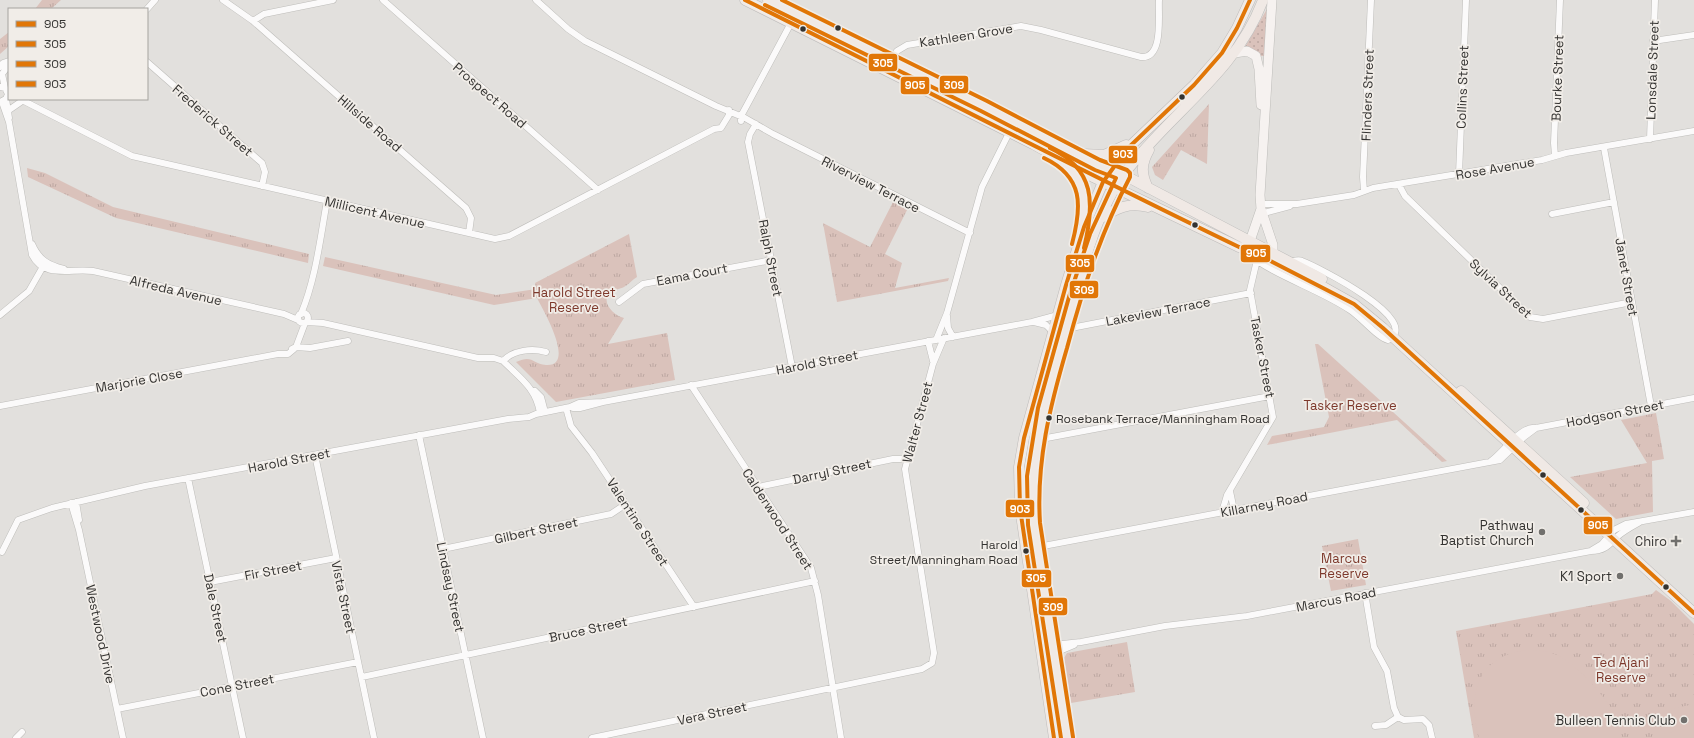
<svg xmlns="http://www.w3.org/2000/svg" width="1694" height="738" viewBox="0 0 1694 738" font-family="'Space Grotesk',sans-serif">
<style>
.grass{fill:url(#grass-dots)}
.park{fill:url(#park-tufts)}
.pitch{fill:#dac2bb}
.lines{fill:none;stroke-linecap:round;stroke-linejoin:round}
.street-casing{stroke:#bebdba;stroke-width:7}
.secondary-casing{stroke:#bebdba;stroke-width:10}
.primary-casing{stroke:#bdbcbb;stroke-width:11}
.street{stroke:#fbfafa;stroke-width:6}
.secondary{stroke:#f6f2f0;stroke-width:9}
.primary{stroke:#f0e9e5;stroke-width:10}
.bus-1-casing{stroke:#f1ede8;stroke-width:7}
.bus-2-casing{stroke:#f1ede8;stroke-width:7}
.bus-3-casing{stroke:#f1ede8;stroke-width:7}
.bus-4-casing{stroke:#f1ede8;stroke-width:7}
.bus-1{stroke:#e17607;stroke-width:4}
.bus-2{stroke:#e17607;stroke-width:4}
.bus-3{stroke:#e17607;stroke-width:4}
.bus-4{stroke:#e17607;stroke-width:4}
.bus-dot{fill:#343331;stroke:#f1ede8;stroke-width:1.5}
.poi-dot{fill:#71706d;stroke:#f1ede8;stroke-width:1.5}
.labels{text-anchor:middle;stroke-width:3.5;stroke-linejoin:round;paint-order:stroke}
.bus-label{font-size:12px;fill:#343331;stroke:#f1ede8;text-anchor:start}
.street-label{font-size:13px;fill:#343331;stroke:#f1ede8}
.park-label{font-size:13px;fill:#7d382b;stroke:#f1ede8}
.poi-label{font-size:13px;fill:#343331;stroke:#f1ede8;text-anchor:end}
.line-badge{stroke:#f1ede8;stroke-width:1.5}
.badge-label{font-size:11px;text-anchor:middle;font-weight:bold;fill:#fff}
</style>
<defs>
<pattern id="grass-dots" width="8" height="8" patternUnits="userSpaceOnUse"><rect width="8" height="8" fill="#dac2bb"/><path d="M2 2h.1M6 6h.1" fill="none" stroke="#bca7a1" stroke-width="1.8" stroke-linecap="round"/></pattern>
<pattern id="park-tufts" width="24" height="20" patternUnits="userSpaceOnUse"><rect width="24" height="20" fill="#dac2bb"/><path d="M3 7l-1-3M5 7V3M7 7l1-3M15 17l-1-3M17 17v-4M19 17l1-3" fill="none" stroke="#bca7a1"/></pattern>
</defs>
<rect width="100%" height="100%" fill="#e2e0dd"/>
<path class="grass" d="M 1267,9 L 1266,56 L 1260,56 L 1245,47 Z"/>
<path class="park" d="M 42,0 L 61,0 L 51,9 L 35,9 Z
M 9,32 L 9,46 L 0,54 L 0,39 Z
M 1209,104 L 1207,164 L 1181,150 L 1163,180 L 1155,175 L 1152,167 Z
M 27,168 L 45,173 L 113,207 L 309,254 L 308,263 L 116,218 L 28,177 Z
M 893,202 L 907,210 L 885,254 L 902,263 L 895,288 L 949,278 L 948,281 L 837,302 L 823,223 L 870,247 Z
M 629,234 L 637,277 C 632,280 628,285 624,287 C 620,289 615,289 611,292 C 599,301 614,316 624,318 L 608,344 L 667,333 L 675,380 L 556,402 L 516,362 C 533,354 532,364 546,365 C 577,367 542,308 537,298 L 494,305 L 323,266 L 325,257 L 496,295 L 536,289 L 535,283 Z
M 1315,344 L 1318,344 L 1447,461 L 1442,462 L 1397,420 L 1267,445 L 1272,436 L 1324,427 L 1329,417 Z
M 1656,413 L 1664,459 L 1652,461 L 1653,512 L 1616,519 L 1570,477 L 1647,463 L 1621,420 Z
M 1358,539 L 1366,585 L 1331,591 L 1322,546 Z
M 1656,590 L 1671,601 L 1694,624 L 1694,738 L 1474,738 L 1456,631 L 1652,594 Z
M 1127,642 L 1135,692 L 1071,703 L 1064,658 L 1067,653 Z"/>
<path class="pitch" d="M 1529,650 C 1539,650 1548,651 1557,655 C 1579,665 1624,713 1620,738 L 1479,738 C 1467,694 1478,654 1529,650 Z
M 1694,704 L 1694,738 L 1665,738 L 1664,734 L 1676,731 L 1671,709 Z"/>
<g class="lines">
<g class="street-casing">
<path id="street" d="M 223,0 L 253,21 L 264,14 L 333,0
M 383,0 L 598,190
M 536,0 L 568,29 L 585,41 L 716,106 L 745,118 L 773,134 L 970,233
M 147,9 L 155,0
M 253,21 L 466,208 L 471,218 L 469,233
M 1653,41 L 1694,35
M 890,61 L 897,51 L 907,45 L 1021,26 L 1041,30 L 1141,57 C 1164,59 1158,15 1159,0
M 147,62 L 262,163 L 265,172 L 262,186
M 0,67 L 3,63 L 9,61
M 0,87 L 5,88 L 8,94 L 6,99 L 0,102
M 5,88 L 2,74 L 9,65
M 6,99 L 9,118
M 20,99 L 132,156 L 495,239 L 509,236 L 714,129 L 721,128 L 729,115 L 729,110
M 2,102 L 9,122 L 32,255 C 44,279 71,268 93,271 L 284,314 L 298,320
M 9,110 L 22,101
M 741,121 L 741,116 L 747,105 L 791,23
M 756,124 L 750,134 L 748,142 L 792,367
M 1650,139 L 1655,0
M 1604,148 L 1651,406
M 1555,156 L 1554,143 L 1560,0
M 1459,174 L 1466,0
M 1399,185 L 1405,196 L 1530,317 L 1543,319 L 1632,302
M 1364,191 L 1363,177 L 1371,0
M 1260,204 L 1297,204 L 1354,195 L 1373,188 L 1542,160 L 1566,153 L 1694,131
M 1260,214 L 1290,206
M 1552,214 L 1614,202
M 32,244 C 39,260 48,265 64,269
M 1245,252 C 1276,277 1317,288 1350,310 C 1361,317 1378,338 1388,340 C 1425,321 1316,266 1302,261 C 1298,259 1294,261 1290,262
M 619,302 L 643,284 L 772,260
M298 318a5 5 0 1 1 10 0a5 5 0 1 1-10 0Z
M 301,314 C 316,278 320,239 327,201
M 0,315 L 29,291 L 45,263
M 947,316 L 948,328 L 953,337
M 306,322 L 323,323 L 478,358 L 494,358 L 503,361 C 520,378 536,388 540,413
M 1034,322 L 1046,325 L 1053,332
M 1066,329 L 1251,293
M 936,340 L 947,313 L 982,187 L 1009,133
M 928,341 L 933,361
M 296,347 L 305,323
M 292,349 L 296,347 L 310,348 L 348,341
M 503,361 C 513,350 532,348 546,352
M 691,385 L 811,568 L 818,595 L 841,738
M 535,391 L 541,397 L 545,412
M 0,406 L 278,354 L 288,354 L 294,349
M 566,408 L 571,426 L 592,453 L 694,607
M 573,408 L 580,408 L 603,402 L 1032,322 L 1058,315
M 419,435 L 483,738
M 1036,440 L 1270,396
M 315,455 L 374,738
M 1491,461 C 1504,452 1521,425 1536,428 L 1694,398
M 188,478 L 243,738
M 758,487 L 893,459 L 907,459
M 1230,491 L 1234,510
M 76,502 L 79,520
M 71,503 L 79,530 L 123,738
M 1222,512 L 1227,495 L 1273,417 L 1250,290 L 1257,260
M 1038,547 L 1500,460 L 1524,437 L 1536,428
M 443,549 L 611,514 L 626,504
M 1592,550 L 1602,544 L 1614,530 L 1626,524 L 1694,512
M 2,552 L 18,520 L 52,508 L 145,486 L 508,419 L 529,417 L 536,414 L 570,407 L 579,403 L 603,402
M 210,582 L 336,558
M 1365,593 L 1374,647 L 1387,671 L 1394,708 L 1398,717 L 1386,725 L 1375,726
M 1042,650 L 1053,645 L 1081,642 L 1165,626 L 1247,616 L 1591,551 C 1605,551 1609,545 1618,536 C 1625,530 1633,526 1640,522
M 1055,656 L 1062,650 L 1074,645
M 362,677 L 815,581
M 117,709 L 358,662
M 1398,717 L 1404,720 L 1423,719 L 1429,725 L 1432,738
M 16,738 L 22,732
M 592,738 L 922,669 L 932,663 L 934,653 L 905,469 L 933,364 L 944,338"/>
</g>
<g class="secondary-casing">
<path id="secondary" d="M 1235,53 L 1247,51 L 1256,56 L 1259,69 L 1261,105
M 1250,248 L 1250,241 L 1261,209
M 1270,259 L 1273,253 L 1273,245 L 1261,209 L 1260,195 L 1272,0"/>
</g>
<g class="primary-casing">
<path id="primary" d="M 745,0 L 1033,144 L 1091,176 L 1239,247 L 1251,251 L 1320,285 L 1354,304 L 1383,328 L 1694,613
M 768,0 L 984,106 L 1098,165 L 1124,175 L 1322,279
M 1083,154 L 1104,155 L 1126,145
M 1068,165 L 1082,187 L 1084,221
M 1148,188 C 1141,174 1141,164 1149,150
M 1101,218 C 1117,208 1129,202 1148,207
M 1461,391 L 1584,503
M 1054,738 L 1020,508 L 1019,467 L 1024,438 L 1066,285 L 1084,227 L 1103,182 L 1127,149 L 1194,85 L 1222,53 L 1237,28 L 1250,0
M 1067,738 L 1033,508 C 1029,444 1050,383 1068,322 C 1081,274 1094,214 1125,173 C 1170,113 1236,73 1263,0"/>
</g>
<use href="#street" class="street"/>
<use href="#secondary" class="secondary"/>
<use href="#primary" class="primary"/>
<g class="bus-1-casing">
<path id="bus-1" d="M 745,0 C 910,82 1073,167 1239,247 L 1251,251 L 1354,304 L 1383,328 L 1694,613"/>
</g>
<g class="bus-2-casing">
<path id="bus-2" d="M 765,5 L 981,111 L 1095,170 L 1116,178 L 1090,234 L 1069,297 L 1038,408 L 1027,476 L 1028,525 L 1061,738
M 1044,158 C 1084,177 1082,206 1072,244"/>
</g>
<g class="bus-3-casing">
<path id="bus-3" d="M 782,0 L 987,101 L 1100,160 L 1127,170 L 1130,173 L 1130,177 C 1101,232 1083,288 1067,348 C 1050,406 1036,462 1040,523 L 1073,737
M 1050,148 C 1095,169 1095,203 1084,248"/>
</g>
<g class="bus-4-casing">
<path id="bus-4" d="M 1054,738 L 1020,508 L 1019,467 L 1024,438 L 1066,285 L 1084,227 L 1103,182 L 1127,149 L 1194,85 L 1222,53 L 1237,28 L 1250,0"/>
</g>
<use href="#bus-1" class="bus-1"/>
<use href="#bus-2" class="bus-2"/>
<use href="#bus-3" class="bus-3"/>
<use href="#bus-4" class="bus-4"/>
</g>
<g class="bus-dot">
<circle cx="838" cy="28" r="3.5"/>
<circle cx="803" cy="29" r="3.5"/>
<circle cx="1182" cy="97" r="3.5"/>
<circle cx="1195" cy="225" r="3.5"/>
<circle cx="1049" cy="418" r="3.5"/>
<circle cx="1543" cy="475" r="3.5"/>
<circle cx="1581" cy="510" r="3.5"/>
<circle cx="1026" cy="551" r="3.5"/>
<circle cx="1666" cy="587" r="3.5"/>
</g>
<g class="poi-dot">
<circle cx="1542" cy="532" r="4"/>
<path d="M1674 535h4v4h4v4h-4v4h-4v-4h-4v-4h4z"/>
<circle cx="1620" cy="576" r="4"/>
<circle cx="1684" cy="720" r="4"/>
</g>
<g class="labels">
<g class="bus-label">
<text x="1056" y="423">Rosebank Terrace/Manningham Road</text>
<text x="1018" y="549" text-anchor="end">Harold<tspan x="1018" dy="15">Street/Manningham Road</tspan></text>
</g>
<g class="street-label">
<text transform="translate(966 35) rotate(-9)" y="5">Kathleen Grove</text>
<text transform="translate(1652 70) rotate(-88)" y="5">Lonsdale Street</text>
<text transform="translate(1557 78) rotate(-88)" y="5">Bourke Street</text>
<text transform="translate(1462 87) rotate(-88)" y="5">Collins Street</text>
<text transform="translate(490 95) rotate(41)" y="5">Prospect Road</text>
<text transform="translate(1367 95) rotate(-88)" y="5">Flinders Street</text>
<text transform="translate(213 120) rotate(41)" y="5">Frederick Street</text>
<text transform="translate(370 123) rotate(41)" y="5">Hillside Road</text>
<text transform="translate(1495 168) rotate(-10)" y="5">Rose Avenue</text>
<text transform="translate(871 184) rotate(27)" y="5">Riverview Terrace</text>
<text transform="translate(375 212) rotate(13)" y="5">Millicent Avenue</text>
<text transform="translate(771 258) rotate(79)" y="5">Ralph Street</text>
<text transform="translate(692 274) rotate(-11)" y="5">Eama Court</text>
<text transform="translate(1627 277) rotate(80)" y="5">Janet Street</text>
<text transform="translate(1501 288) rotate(43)" y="5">Sylvia Street</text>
<text transform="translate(176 290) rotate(13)" y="5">Alfreda Avenue</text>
<text transform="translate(1158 311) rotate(-11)" y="5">Lakeview Terrace</text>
<text transform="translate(1263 357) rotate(79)" y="5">Tasker Street</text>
<text transform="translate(817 362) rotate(-11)" y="5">Harold Street</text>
<text transform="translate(139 380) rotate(-10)" y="5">Marjorie Close</text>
<text transform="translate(1615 413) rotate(-11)" y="5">Hodgson Street</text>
<text transform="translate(917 422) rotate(-75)" y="5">Walter Street</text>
<text transform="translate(289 460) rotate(-11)" y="5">Harold Street</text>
<text transform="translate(832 471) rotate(-12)" y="5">Darryl Street</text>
<text transform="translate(1264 504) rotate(-11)" y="5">Killarney Road</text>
<text transform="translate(778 519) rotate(57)" y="5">Calderwood Street</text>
<text transform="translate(638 522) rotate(57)" y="5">Valentine Street</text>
<text transform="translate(536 530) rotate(-12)" y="5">Gilbert Street</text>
<text transform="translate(273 570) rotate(-11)" y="5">Fir Street</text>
<text transform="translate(451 587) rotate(78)" y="5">Lindsay Street</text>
<text transform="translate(344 597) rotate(78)" y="5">Vista Street</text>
<text transform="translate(1336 599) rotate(-11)" y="5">Marcus Road</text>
<text transform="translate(216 608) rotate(78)" y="5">Dale Street</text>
<text transform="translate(588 629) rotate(-12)" y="5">Bruce Street</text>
<text transform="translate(101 634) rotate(78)" y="5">Westwood Drive</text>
<text transform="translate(237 685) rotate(-11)" y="5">Cone Street</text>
<text transform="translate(712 713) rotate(-12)" y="5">Vera Street</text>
</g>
<g class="park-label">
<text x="574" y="297">Harold Street<tspan x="574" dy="15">Reserve</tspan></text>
<text x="1350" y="410">Tasker Reserve</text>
<text x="1344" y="563">Marcus<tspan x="1344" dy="15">Reserve</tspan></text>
<text x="1621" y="667">Ted Ajani<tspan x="1621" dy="15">Reserve</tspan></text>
</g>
<g class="poi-label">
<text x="1534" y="530">Pathway<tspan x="1534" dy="15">Baptist Church</tspan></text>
<text x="1667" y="546">Chiro</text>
<text x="1612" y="581">K1 Sport</text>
<text x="1676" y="725">Bulleen Tennis Club</text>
</g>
</g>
<g class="line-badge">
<rect x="868" y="53" width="30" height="19" rx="4" fill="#e17607"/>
<rect x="939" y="75" width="30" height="19" rx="4" fill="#e17607"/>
<rect x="900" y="76" width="30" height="19" rx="4" fill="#e17607"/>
<rect x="1108" y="145" width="30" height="19" rx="4" fill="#e17607"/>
<rect x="1240" y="244" width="31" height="19" rx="4" fill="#e17607"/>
<rect x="1065" y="254" width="30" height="19" rx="4" fill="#e17607"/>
<rect x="1069" y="280" width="30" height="19" rx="4" fill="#e17607"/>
<rect x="1005" y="499" width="30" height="19" rx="4" fill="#e17607"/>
<rect x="1583" y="516" width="30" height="19" rx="4" fill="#e17607"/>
<rect x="1021" y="569" width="31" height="19" rx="4" fill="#e17607"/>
<rect x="1038" y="597" width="30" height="19" rx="4" fill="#e17607"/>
</g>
<g class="badge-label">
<text x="883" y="67">305</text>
<text x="954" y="89">309</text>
<text x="915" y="89">905</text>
<text x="1123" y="158">903</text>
<text x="1256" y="257">905</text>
<text x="1080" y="267">305</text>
<text x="1084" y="294">309</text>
<text x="1020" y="513">903</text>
<text x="1598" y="529">905</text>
<text x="1036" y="582">305</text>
<text x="1053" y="611">309</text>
</g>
<rect x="8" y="8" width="140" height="92" fill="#f1ede8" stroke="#a5a39f"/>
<rect x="16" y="21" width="20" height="6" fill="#e17607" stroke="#a5a39f"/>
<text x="44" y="28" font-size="12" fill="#343331">905</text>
<rect x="16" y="41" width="20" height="6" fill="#e17607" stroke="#a5a39f"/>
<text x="44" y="48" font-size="12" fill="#343331">305</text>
<rect x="16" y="61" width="20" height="6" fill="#e17607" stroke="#a5a39f"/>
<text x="44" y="68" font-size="12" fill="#343331">309</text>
<rect x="16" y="81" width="20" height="6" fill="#e17607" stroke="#a5a39f"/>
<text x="44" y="88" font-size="12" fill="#343331">903</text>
</svg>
